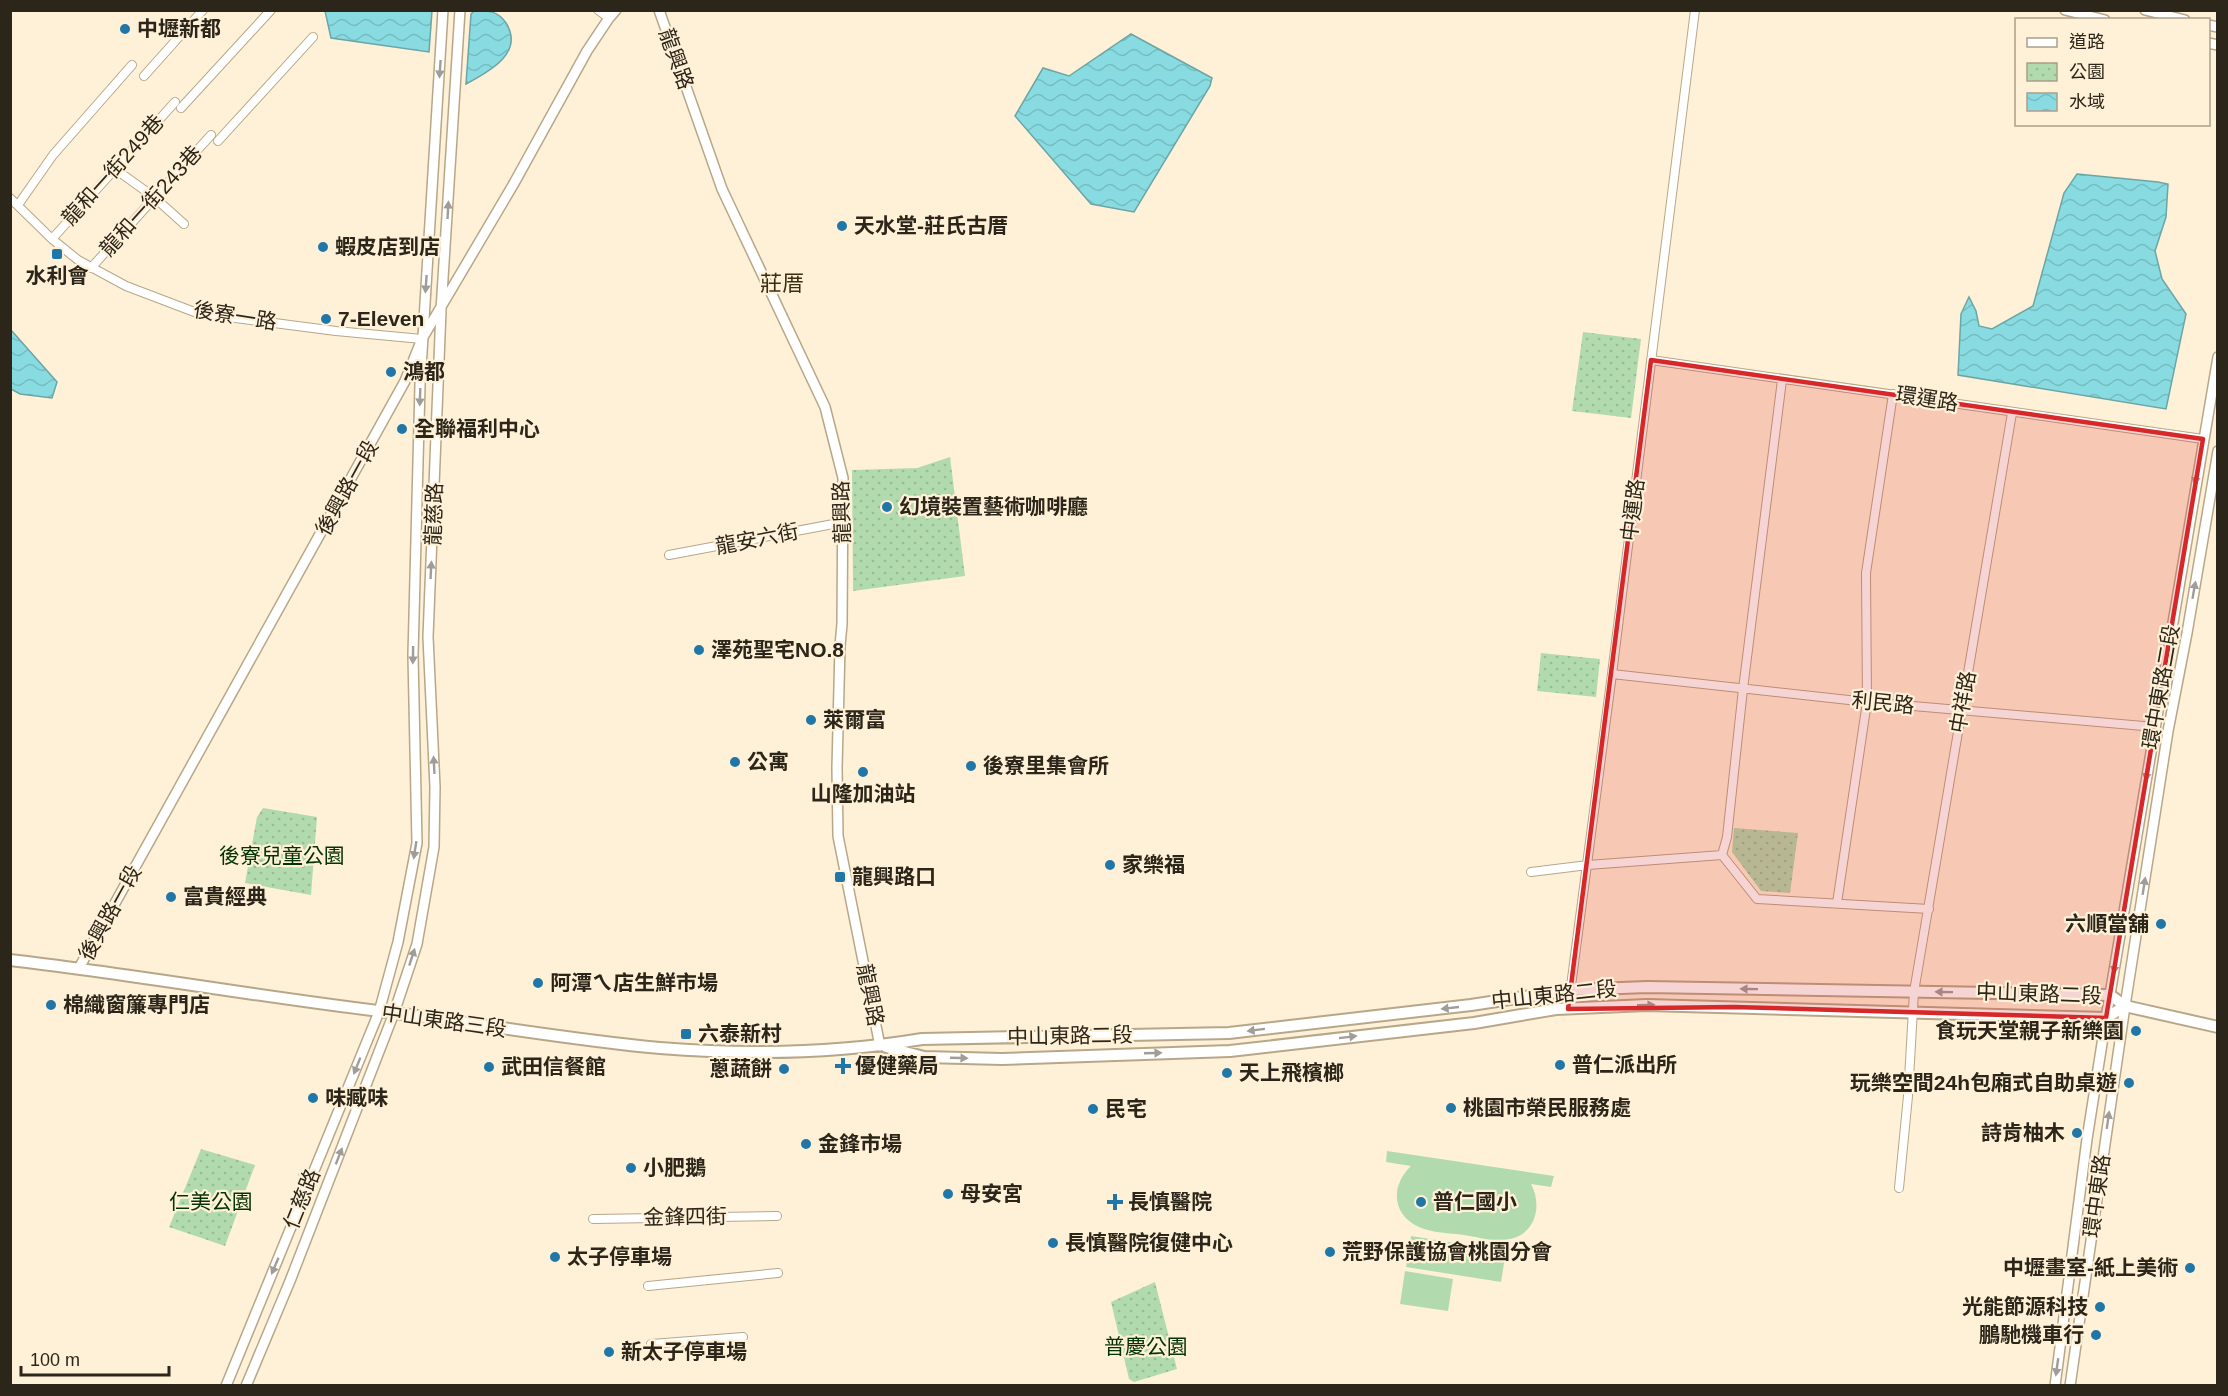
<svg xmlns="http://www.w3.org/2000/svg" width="2228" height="1396" viewBox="0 0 2228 1396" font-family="Helvetica,'Noto Sans TC',sans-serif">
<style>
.park{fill:url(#park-dots)}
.garden{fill:#b1dbae}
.water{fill:url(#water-waves);stroke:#6ca5a5;stroke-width:1.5}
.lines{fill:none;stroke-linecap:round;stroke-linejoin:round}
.stream{stroke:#6ca5a5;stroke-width:3}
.minor-casing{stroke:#b7a788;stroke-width:10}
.tertiary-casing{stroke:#b7a788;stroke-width:12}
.secondary-casing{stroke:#b7a788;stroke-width:14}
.minor{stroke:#fff;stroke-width:8}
.tertiary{stroke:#fff;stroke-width:9}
.secondary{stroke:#fff;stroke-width:10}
.oneway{fill:#a09d98}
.marked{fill:#d62828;fill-opacity:0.2;stroke:#d62828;stroke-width:4.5;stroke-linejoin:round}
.poi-dot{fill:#2077a7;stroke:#fff1d7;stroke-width:2}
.labels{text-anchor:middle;stroke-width:4.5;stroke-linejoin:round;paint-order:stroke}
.poi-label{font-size:21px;font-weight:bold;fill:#2c2519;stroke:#fff1d7;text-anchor:start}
.street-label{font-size:21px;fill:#2c2519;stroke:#fff1d7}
.park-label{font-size:21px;fill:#033304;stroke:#fff1d7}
.neighbourhood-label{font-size:22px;fill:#3b2e12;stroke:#fff1d7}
</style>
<defs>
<pattern id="park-dots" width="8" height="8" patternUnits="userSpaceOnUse" patternTransform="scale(1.5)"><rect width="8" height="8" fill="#b1dbae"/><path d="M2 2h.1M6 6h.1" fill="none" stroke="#98bc95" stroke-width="1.8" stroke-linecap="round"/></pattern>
<pattern id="water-waves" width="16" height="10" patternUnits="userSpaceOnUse" patternTransform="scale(1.5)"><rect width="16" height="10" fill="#88dce1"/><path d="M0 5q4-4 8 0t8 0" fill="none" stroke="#76bdc0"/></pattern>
</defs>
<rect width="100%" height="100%" fill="#fff1d7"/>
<path class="park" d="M 1583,332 L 1641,339 L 1631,418 L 1572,411 Z
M 950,457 L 965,576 L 853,591 L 852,470 L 917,468 Z
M 1541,653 L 1600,659 L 1596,697 L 1537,691 Z
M 263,808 L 317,817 L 311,895 L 245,883 L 257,817 Z
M 1734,828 L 1798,833 L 1790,893 L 1761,891 L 1732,852 Z
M 201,1149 L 255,1165 L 225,1246 L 169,1227 Z
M 1155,1282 L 1177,1369 L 1134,1382 L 1129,1379 L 1111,1302 Z"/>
<path class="garden" d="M 1387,1151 L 1554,1176 L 1551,1187 L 1531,1184 C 1542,1204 1537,1233 1510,1239 C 1496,1243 1478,1237 1464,1235 C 1450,1233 1432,1233 1419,1227 C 1391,1214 1391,1185 1411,1166 L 1386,1162 Z
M 1411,1236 L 1506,1251 L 1501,1282 L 1406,1267 Z
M 1405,1271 L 1453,1279 L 1448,1311 L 1400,1304 Z"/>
<path class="water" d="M 325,11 L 432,11 L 429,52 L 331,38 Z
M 474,11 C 488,10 498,11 506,23 C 525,53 488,72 466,84 L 471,14 Z
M 1131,34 L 1212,78 L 1210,86 L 1134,212 L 1091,204 L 1015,116 L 1043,68 L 1069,76 Z
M 2077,174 L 2158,182 L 2168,184 L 2166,217 L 2155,251 L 2162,279 L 2186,314 L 2166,409 L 1958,375 L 1961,314 L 1969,297 L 1976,311 L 1979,326 L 1992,329 L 2033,306 L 2064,193 Z
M 11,330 L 57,382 L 52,398 L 20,394 L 11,389 Z"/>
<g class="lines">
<path class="stream" d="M 300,1174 L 301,1183"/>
<g class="minor-casing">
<path id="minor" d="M 598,10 L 609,18
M 144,76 L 203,10
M 181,108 L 271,10
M 218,141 L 313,37
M 115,169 L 154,197 L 184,224
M 10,198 L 52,239 L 78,260 L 126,286 L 197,313 L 336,331 L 422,339
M 18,205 L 53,155 L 132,65
M 52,239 L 175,102
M 91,268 L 211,135
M 1651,360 L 2203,439
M 669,555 L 844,522
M 1612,674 L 1867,702 L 2155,727
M 1722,855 L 1727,837 L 1743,689 L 1782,380
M 1531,872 L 1588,865 L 1722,855 L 1757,899 L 1929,909
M 1837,903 L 1867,702 L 1866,573 L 1893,394
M 1568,1009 L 1612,674 L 1695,10
M 1899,1188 L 1908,1096 L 1914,992 L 2012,413
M 593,1219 L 777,1216
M 648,1286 L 778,1273
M 651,1344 L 743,1337"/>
</g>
<g class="tertiary-casing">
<path id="tertiary" d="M 659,10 L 722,189 L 825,407 L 843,478 L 842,624 L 840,646 L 837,768 L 838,836 L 880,1046
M 2065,10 L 2105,20
M 2145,10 L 2185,20
M 2208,25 L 2218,27
M 2208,43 L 2218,45
M 79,968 L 405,381 L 422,339 L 513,185 L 587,51 L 609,18 L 616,10
M 226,1386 L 379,1012 L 398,942 L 417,843 L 413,655 L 420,385 L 443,10
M 246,1386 L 290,1281 L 394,1013 L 417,944 L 434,847 L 435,787 L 428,637 L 441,310 L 460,10
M 2055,1386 L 2087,1139 L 2106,1018 L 2218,357
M 2070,1386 L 2125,1006 L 2168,731 L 2187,633 L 2218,451"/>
</g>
<g class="secondary-casing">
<path id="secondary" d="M 10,960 C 139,975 266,998 395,1013 C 483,1024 571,1040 660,1048 C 746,1055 838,1053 922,1039 L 1229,1033 L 1471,1005 L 1570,990 L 1647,987 L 2110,995 L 2125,1006 L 2218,1027
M 886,1047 L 924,1057 L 1002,1059 L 1230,1051 L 1474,1023 L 1556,1009 L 1647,1005 L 2106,1018 L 2125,1006"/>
</g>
<use href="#minor" class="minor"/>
<use href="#tertiary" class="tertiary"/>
<use href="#secondary" class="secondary"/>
</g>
<defs><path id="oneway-solid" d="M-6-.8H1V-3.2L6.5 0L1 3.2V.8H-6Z" transform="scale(1.5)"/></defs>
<g class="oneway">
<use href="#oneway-solid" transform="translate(440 69) rotate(94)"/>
<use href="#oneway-solid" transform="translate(448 210) rotate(-87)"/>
<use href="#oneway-solid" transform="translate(426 284) rotate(94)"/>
<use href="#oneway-solid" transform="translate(420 397) rotate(92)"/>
<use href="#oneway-solid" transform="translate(2196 476) rotate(99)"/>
<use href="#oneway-solid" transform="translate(431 570) rotate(-87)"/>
<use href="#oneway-solid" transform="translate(2194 590) rotate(-80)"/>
<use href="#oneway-solid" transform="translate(413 655) rotate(91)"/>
<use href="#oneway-solid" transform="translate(434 765) rotate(-93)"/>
<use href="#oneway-solid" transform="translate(2147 772) rotate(99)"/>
<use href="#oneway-solid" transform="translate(415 850) rotate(99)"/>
<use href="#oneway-solid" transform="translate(2144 886) rotate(-81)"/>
<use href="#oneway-solid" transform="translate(412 957) rotate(-72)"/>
<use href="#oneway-solid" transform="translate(2115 965) rotate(99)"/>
<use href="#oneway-solid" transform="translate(1749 989) rotate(-179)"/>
<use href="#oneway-solid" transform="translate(1944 992) rotate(-179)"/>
<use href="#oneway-solid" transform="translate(1646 1005) rotate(-1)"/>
<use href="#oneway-solid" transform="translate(1450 1008) rotate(174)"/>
<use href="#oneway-solid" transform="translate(1256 1030) rotate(173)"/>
<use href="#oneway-solid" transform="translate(1348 1037) rotate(-7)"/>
<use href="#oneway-solid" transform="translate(1153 1053) rotate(-2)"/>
<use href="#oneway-solid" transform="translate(959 1058) rotate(2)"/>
<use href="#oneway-solid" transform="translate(357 1066) rotate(112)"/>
<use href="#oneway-solid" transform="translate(2108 1120) rotate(-82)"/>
<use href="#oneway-solid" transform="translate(339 1156) rotate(-69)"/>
<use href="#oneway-solid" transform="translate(275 1266) rotate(113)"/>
<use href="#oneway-solid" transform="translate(2057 1367) rotate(98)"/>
</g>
<path class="marked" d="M 1651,360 L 2203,439 L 2106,1018 L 1734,1007 L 1568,1009 Z"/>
<g class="poi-dot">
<circle cx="125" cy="29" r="6"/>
<circle cx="842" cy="226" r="6"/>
<circle cx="323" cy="247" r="6"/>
<rect x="51" y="248" width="12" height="12" rx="3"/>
<circle cx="326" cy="319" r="6"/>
<circle cx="391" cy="372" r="6"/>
<circle cx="402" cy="429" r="6"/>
<circle cx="887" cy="507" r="6"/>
<circle cx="699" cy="650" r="6"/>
<circle cx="811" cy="720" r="6"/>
<circle cx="735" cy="762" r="6"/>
<circle cx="971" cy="766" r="6"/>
<circle cx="863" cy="772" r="6"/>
<circle cx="1110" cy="865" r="6"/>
<rect x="834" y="871" width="12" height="12" rx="3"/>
<circle cx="171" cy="897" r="6"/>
<circle cx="2161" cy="924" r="6"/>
<circle cx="538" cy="983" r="6"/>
<circle cx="51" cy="1005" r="6"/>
<circle cx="2136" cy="1031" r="6"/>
<rect x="680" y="1028" width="12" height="12" rx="3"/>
<circle cx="1560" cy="1065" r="6"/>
<path d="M840 1057h6v6h6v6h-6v6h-6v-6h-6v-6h6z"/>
<circle cx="489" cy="1067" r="6"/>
<circle cx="784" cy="1069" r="6"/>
<circle cx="1227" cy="1073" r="6"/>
<circle cx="2129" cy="1083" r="6"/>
<circle cx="313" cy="1098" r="6"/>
<circle cx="1451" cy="1108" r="6"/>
<circle cx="1093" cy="1109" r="6"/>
<circle cx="2077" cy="1133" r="6"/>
<circle cx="806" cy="1144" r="6"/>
<circle cx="631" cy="1168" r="6"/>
<circle cx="948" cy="1194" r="6"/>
<path d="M1112 1193h6v6h6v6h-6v6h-6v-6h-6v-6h6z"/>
<circle cx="1421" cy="1202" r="6"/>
<circle cx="1053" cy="1243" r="6"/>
<circle cx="1330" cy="1252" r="6"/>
<circle cx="555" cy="1257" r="6"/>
<circle cx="2190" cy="1268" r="6"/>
<circle cx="2100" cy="1307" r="6"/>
<circle cx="2096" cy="1335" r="6"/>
<circle cx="609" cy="1352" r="6"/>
</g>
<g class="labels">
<g class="poi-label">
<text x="137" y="36">中壢新都</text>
<text x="854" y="233">天水堂-莊氏古厝</text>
<text x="335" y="254">蝦皮店到店</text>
<text x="57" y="283" text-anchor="middle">水利會</text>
<text x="338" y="326">7-Eleven</text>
<text x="403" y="379">鴻都</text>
<text x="414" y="436">全聯福利中心</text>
<text x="899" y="514">幻境裝置藝術咖啡廳</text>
<text x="711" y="657">澤苑聖宅NO.8</text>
<text x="823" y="727">萊爾富</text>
<text x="747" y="769">公寓</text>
<text x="983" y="773">後寮里集會所</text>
<text x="863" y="801" text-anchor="middle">山隆加油站</text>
<text x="1122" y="872">家樂福</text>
<text x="852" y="884">龍興路口</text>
<text x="183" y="904">富貴經典</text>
<text x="2149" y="931" text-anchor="end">六順當舖</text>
<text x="550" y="990">阿潭ㄟ店生鮮市場</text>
<text x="63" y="1012">棉織窗簾專門店</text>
<text x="2124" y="1038" text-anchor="end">食玩天堂親子新樂園</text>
<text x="698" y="1041">六泰新村</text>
<text x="1572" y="1072">普仁派出所</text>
<text x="855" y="1073">優健藥局</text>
<text x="501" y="1074">武田信餐館</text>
<text x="772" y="1076" text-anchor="end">蔥蔬餅</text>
<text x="1239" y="1080">天上飛檳榔</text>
<text x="2117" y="1090" text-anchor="end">玩樂空間24h包廂式自助桌遊</text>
<text x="325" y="1105">味臧味</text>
<text x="1463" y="1115">桃園市榮民服務處</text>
<text x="1105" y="1116">民宅</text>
<text x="2065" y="1140" text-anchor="end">詩肯柚木</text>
<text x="818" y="1151">金鋒市場</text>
<text x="643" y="1175">小肥鵝</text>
<text x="960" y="1201">母安宮</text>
<text x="1128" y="1209">長慎醫院</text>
<text x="1433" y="1209">普仁國小</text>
<text x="1065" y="1250">長慎醫院復健中心</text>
<text x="1342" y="1259">荒野保護協會桃園分會</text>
<text x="567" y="1264">太子停車場</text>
<text x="2178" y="1275" text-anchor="end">中壢畫室-紙上美術</text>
<text x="2088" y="1314" text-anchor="end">光能節源科技</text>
<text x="2084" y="1342" text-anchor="end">鵬馳機車行</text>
<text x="621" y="1359">新太子停車場</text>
</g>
<g class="street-label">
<text transform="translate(676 59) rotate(70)" y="7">龍興路</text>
<text transform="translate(113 170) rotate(-48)" y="7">龍和一街249巷</text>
<text transform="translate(151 201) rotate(-48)" y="7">龍和一街243巷</text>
<text transform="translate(235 316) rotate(9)" y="7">後寮一路</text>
<text transform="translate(1927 399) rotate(9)" y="7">環運路</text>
<text transform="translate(347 488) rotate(-61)" y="7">後興路一段</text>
<text transform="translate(1633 510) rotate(-83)" y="7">中運路</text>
<text transform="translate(842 512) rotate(-92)" y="7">龍興路</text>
<text transform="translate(434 514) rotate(-88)" y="7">龍慈路</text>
<text transform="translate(757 539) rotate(-11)" y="7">龍安六街</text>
<text transform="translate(2161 687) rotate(-80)" y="7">環中東路二段</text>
<text transform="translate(1963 702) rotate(-80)" y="7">中祥路</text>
<text transform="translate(1883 703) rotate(6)" y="7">利民路</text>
<text transform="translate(110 913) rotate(-61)" y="7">後興路一段</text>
<text transform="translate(2039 994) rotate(2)" y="7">中山東路二段</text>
<text transform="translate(870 995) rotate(79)" y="7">龍興路</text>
<text transform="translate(1554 995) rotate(-6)" y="7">中山東路二段</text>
<text transform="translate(444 1021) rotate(8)" y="7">中山東路三段</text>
<text transform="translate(1070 1036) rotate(-1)" y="7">中山東路二段</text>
<text transform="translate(2097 1196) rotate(-82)" y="7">環中東路</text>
<text transform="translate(302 1199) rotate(-68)" y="7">仁慈路</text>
<text transform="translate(685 1217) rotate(-1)" y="7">金鋒四街</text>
</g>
<g class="park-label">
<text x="282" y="863">後寮兒童公園</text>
<text x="211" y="1209">仁美公園</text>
<text x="1146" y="1354">普慶公園</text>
</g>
<g class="neighbourhood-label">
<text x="782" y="291">莊厝</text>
</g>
</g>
<rect width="2228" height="1396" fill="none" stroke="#2c2519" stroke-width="24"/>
<rect x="2015" y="18" width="195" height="108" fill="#fff1d7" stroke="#ab9f8b" stroke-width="1.5"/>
<rect x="2027" y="38" width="30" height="9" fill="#ffffff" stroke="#ab9f8b" stroke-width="1.5"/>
<text x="2069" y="48" font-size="18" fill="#2c2519">道路</text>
<rect x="2027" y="63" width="30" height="18" fill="url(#park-dots)" stroke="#ab9f8b" stroke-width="1.5"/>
<text x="2069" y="78" font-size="18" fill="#2c2519">公園</text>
<rect x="2027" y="93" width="30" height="18" fill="url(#water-waves)" stroke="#ab9f8b" stroke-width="1.5"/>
<text x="2069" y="108" font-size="18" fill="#2c2519">水域</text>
<path d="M21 1366v9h148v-9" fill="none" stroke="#2c2519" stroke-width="3"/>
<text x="30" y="1366" font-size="18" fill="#2c2519" stroke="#fff1d7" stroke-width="4.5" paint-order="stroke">100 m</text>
</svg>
